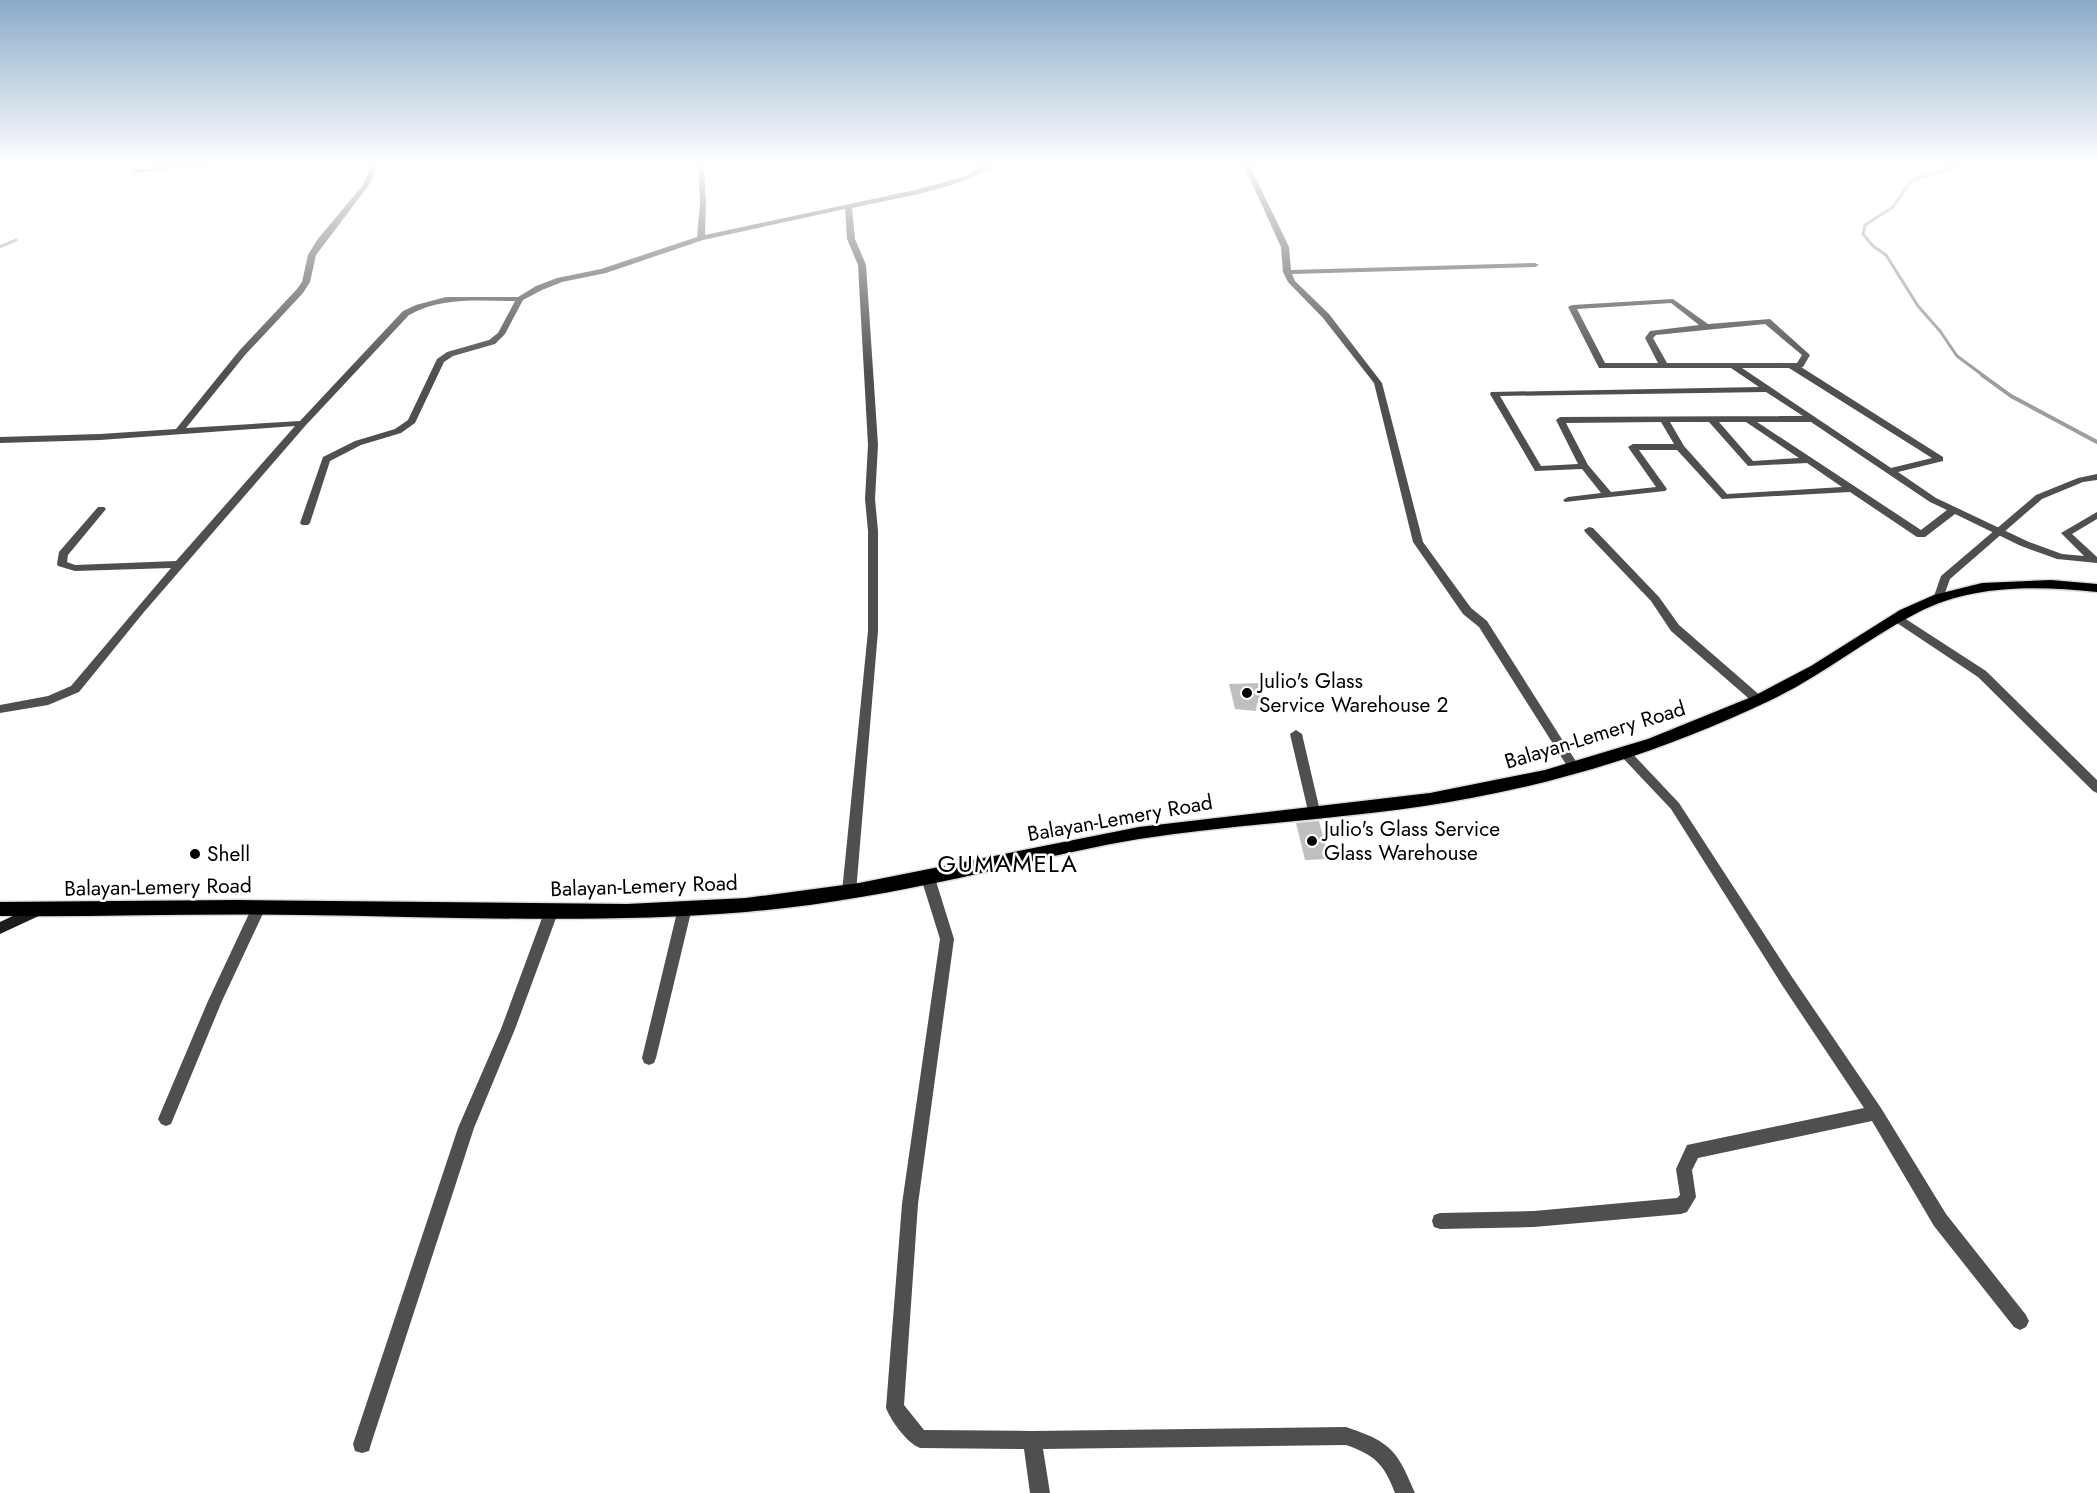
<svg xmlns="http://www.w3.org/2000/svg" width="2097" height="1493" viewBox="0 0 2097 1493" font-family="Jost,sans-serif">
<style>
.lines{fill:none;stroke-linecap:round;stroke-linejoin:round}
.stream-far1{stroke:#9d9d9d;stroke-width:3}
.stream{stroke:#9d9d9d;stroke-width:4}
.building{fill:#bfbfbf}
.primary-casing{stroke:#dbdbdb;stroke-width:3}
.minor{fill:#4f4f4f;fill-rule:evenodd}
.tertiary{fill:#4f4f4f;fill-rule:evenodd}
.secondary{fill:#1c1c1c;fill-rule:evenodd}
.primary{fill:#000;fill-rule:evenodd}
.poi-dot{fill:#000;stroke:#fff;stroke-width:2}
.labels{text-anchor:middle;stroke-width:5;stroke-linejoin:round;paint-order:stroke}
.poi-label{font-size:21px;fill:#000;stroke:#fff;text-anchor:start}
.street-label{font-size:21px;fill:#000;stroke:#fff}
.quarter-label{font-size:24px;letter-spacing:1.5px;fill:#000;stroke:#fff}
</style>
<rect width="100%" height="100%" fill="#fff"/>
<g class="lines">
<path class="stream-far1" d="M 1962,164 L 1911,181 L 1893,207 L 1865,225 L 1863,234 L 1873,246 L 1886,255 L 1918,306 L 1940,331 L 1957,356 L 1984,376
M 0,247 L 16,240"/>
<path class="stream" d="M 1982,375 L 2011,396 L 2097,442"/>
</g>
<path class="building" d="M 1258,683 L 1265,703 L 1257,703 L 1256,711 L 1235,709 L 1229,684 Z
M 1319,821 L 1329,859 L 1305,860 L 1296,823 Z"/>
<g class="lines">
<g class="primary-casing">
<path id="primary" d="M 2051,580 L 2097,584 L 2097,592 C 2036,586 1973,584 1917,613 C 1866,639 1822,676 1769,701 C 1675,746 1574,779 1471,798 C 1361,819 1249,822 1139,839 C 1078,849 1019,865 959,878 C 889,893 817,906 746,912 C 599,924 450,917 303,915 C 202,913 101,917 0,916 L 0,902 L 236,900 L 627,904 L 746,898 L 859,883 L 1139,827 L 1430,793 L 1545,770 L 1648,739 L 1754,696 L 1811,666 L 1900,610 L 1934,595 L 1982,583 Z"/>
</g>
<path class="minor" d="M 192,164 L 220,164 L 135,173 L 132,171 L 135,169 Z
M 372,164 L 378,164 L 369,185 L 316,255 L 310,282 L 303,293 L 245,355 L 186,428 L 300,421 L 403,311 L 416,305 L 446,297 L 518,297 L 536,286 L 557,278 L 601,269 L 697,237 L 700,203 L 698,164 L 704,164 L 706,203 L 705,235 L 915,190 L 963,177 L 988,164 L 996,164 C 959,190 896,198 852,208 L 855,239 L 866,265 L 878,445 L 875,499 L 878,531 L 878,631 L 856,892 L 854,896 L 849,898 L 844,896 L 842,892 L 868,631 L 868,531 L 865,499 L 868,445 L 858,265 L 847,239 L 845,209 L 703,240 L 606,273 L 562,282 L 542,290 L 523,300 L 505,334 L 495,344 L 453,356 L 444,362 L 415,423 L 401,433 L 361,445 L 330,461 L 310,523 L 308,525 L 302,525 L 300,523 L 323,457 L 355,441 L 395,429 L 408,420 L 437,359 L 447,352 L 489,340 L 498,333 L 515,301 C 478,301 442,297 409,315 L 306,425 L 144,612 L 79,692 L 48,705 L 0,713 L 0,705 L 48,696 L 71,686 L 171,568 L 75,571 L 58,566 L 57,564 L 59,552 L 98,507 L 104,507 L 106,509 L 68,555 L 67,562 L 75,565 L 176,561 L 295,426 L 100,440 L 0,443 L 0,437 L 100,434 L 176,429 L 239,351 L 297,289 L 302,282 L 308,255 L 317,240 L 363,185 Z
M 1243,164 L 1249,164 L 1289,247 L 1291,270 L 1535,263 L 1539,265 L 1535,267 L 1292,274 L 1295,281 L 1329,314 L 1382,383 L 1423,542 L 1471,608 L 1487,621 L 1577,763 L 1579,766 L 1577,769 L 1569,769 L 1479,627 L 1463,614 L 1413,542 L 1374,383 L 1323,318 L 1288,282 L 1283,272 L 1281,247 Z
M 1673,299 L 1708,324 L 1770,319 L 1810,355 L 1803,367 L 1801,367 L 1943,457 L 1943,461 L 1898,472 L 1936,498 L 2029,542 L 2062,554 L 2084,556 L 2061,533 L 2097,512 L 2097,519 L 2072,534 L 2097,557 L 2097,563 L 2057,559 L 2021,546 L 1955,514 L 1925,537 L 1917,537 L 1850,492 L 1722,499 L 1677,450 L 1639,450 L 1667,489 L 1665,491 L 1565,502 L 1563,500 L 1568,497 L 1601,493 L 1582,469 L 1535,471 L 1490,394 L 1491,392 L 1759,387 L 1731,368 L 1599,368 L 1568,307 L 1572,305 ZM 1671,303 L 1699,325 L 1650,331 L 1645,338 L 1658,363 L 1605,363 L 1577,309 ZM 1765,324 L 1802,355 L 1797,363 L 1667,363 L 1653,338 L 1656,335 ZM 1742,368 L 1789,368 L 1932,458 L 1891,468 ZM 1766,392 L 1803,416 L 1560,417 L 1556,420 L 1578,464 L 1541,466 L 1500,396 ZM 1661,422 L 1674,444 L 1633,444 L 1628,447 L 1656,487 L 1611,492 L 1588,465 L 1566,423 ZM 1670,422 L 1709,422 L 1748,466 L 1807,463 L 1842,487 L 1727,494 L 1684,446 ZM 1719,422 L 1746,422 L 1799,458 L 1753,461 ZM 1757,422 L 1811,422 L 1930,502 L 1947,510 L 1921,530 Z
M 1589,527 L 1593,528 L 1659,597 L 1679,625 L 1762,697 L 1764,700 L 1762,703 L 1754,703 L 1671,631 L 1651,601 L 1585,532 L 1584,530 Z
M 1898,614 L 1986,671 L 2097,780 L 2097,793 L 2093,791 L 1978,677 L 1894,621 L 1893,618 Z
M 1296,730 L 1302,734 L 1320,811 L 1318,814 L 1310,814 L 1308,811 L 1290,734 Z
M 1624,748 L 1628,749 L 1679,803 L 1792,977 L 1881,1108 L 1946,1214 L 2026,1315 L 2029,1321 L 2026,1327 L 2020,1330 L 2014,1327 L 1934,1226 L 1872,1121 L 1698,1158 L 1692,1170 L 1696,1197 L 1687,1212 L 1681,1214 L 1534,1227 L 1440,1229 L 1434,1227 L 1432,1221 L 1434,1215 L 1440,1213 L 1534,1211 L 1677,1198 L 1680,1195 L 1676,1169 L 1687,1145 L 1864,1108 L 1782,985 L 1671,809 L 1620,755 L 1618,752 Z
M 928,873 L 933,874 L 935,878 L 954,939 L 918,1204 L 904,1405 L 924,1430 L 1032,1431 L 1346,1427 C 1391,1442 1397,1450 1415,1493 L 1395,1493 C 1384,1464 1375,1455 1346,1445 L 1043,1449 L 1050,1493 L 1030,1493 L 1024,1449 L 920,1448 C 907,1443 891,1421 886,1408 L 902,1204 L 940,939 L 921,878 L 923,874 Z
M 259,901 L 264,903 L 266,907 L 222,1001 L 171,1124 L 166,1126 L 161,1124 L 158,1119 L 208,1001 L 254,903 Z
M 685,902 L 690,904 L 692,908 L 656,1058 L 654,1063 L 649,1065 L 644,1063 L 642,1058 L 678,908 L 680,904 Z
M 552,904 L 557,906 L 559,910 L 515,1029 L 474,1128 L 371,1444 L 369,1451 L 362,1453 L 355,1451 L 353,1444 L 458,1128 L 501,1029 L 545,910 L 547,906 Z"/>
<path class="tertiary" d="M 2097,474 L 2097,480 L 2083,482 L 2042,499 L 1950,579 L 1942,601 L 1934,601 L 1933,599 L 1941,576 L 2036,495 L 2078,478 Z"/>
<path class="secondary" d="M 38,904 L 43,906 L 45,910 L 43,914 L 0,934 L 0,922 Z"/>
<use href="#primary" class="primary"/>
</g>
<linearGradient id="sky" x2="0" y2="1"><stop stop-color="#8aabca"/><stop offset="0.44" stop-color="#fff"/><stop offset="1" stop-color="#fff" stop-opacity="0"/></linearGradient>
<rect width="2097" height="373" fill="url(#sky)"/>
<g class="poi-dot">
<circle cx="1247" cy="693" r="6"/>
<circle cx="1312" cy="841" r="6"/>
<circle cx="195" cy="854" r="6"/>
</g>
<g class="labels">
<g class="poi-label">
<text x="1259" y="688">Julio's Glass<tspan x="1259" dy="24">Service Warehouse 2</tspan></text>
<text x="1324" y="836">Julio's Glass Service<tspan x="1324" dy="24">Glass Warehouse</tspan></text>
<text x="207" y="861">Shell</text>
</g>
<g class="street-label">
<text transform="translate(1595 735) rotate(-17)" y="7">Balayan-Lemery Road</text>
<text transform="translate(1120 818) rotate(-10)" y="7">Balayan-Lemery Road</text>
<text transform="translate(644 886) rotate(-2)" y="7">Balayan-Lemery Road</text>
<text transform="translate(158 887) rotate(-1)" y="7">Balayan-Lemery Road</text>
</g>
<g class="quarter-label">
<text x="1008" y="872">GUMAMELA</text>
</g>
</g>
</svg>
